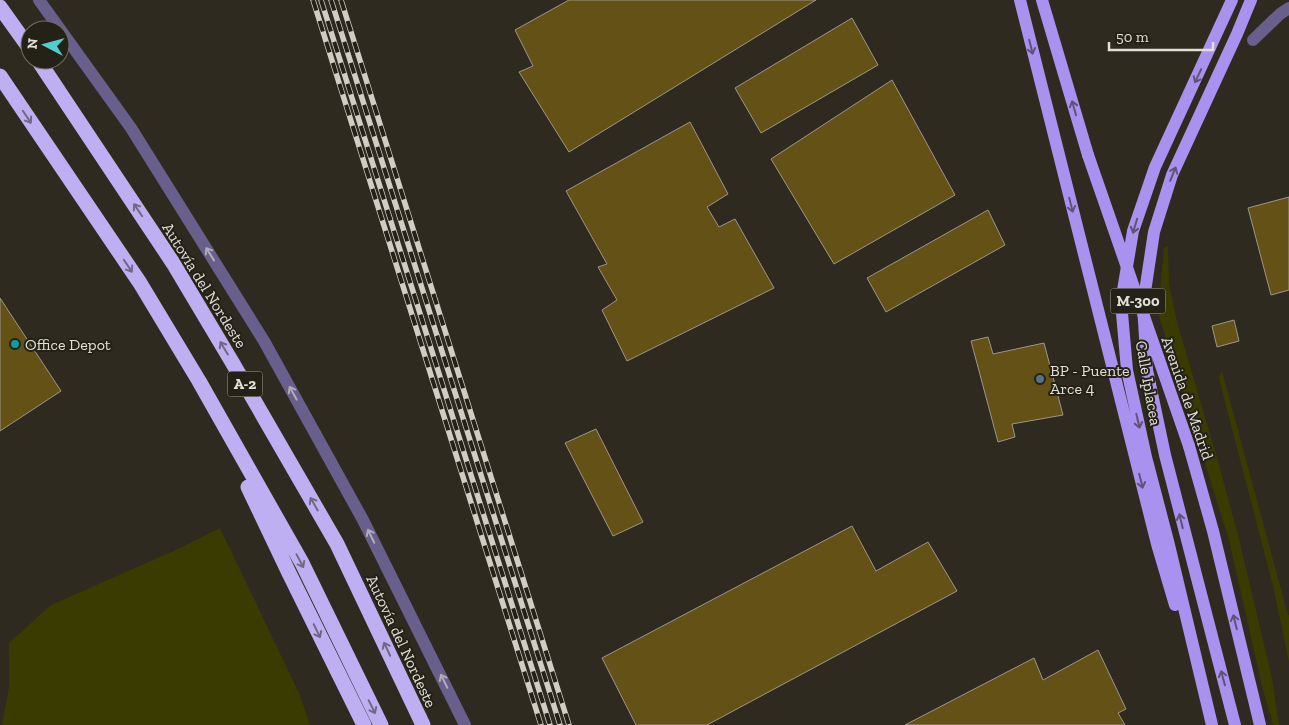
<svg xmlns="http://www.w3.org/2000/svg" width="1289" height="725" viewBox="0 0 1289 725" font-family="'Zilla Slab',serif">
<style>
.green{fill:#393b00}
.building{fill:#635116;stroke:#9c978a}
.lines{fill:none;stroke-linecap:round;stroke-linejoin:round}
.minor{stroke:#695f8c;stroke-width:12}
.tertiary{stroke:#695f8c;stroke-width:12}
.primary{stroke:#a991ef;stroke-width:12}
.motorway{stroke:#beaff2;stroke-width:15}
.rail-casing{stroke:#d0cdc5;stroke-width:5.5}
.rail{stroke:#242116;stroke-width:4;stroke-dasharray:11;stroke-linecap:butt}
.primary-bridge{stroke:#a991ef;stroke-width:12}
.oneway{stroke:#605378}
.oneway2{stroke:#716884}
.oneway3{stroke:#b2acba}
.culture-dot{fill:#0f9aa8;stroke:#242116;stroke-width:2}
.service-dot{fill:#5c6f8a;stroke:#242116;stroke-width:2}
.labels{text-anchor:middle;stroke-width:4;stroke-linejoin:round;paint-order:stroke}
.shield{fill:#242116;stroke:#a9a69e;stroke-width:1}
.shield-label{font-size:15px;font-weight:bold;fill:#e2dfd8}
.street-label{font-size:16px;fill:#e2dfd8;stroke:#242116}
.poi-label{font-size:16px;fill:#e2dfd8;stroke:#242116;text-anchor:start}
</style>
<rect width="100%" height="100%" fill="#2e2a20"/>
<path class="green" d="M 1168,246 L 1169,285 L 1177,322 L 1218,461 L 1239,539 L 1272,678 L 1279,725 L 1273,725 L 1262,686 L 1229,540 L 1158,313 L 1164,248 Z
M 1222,371 L 1288,615 L 1289,615 L 1289,662 L 1273,586 L 1224,398 L 1219,377 Z
M 220,528 L 299,693 L 310,725 L 2,725 L 9,687 L 9,643 L 51,605 L 176,550 Z"/>
<path class="building" d="M 569,0 L 816,0 L 569,152 L 519,72 L 533,66 L 515,30 Z
M 852,18 L 878,65 L 761,133 L 735,88 Z
M 892,80 L 955,195 L 834,264 L 771,159 Z
M 690,122 L 728,194 L 707,207 L 719,227 L 735,219 L 774,288 L 627,361 L 602,310 L 617,300 L 598,267 L 607,264 L 566,191 Z
M 1289,197 L 1289,290 L 1271,295 L 1248,208 Z
M 988,210 L 1005,245 L 886,312 L 867,278 Z
M 0,298 L 61,391 L 0,431 Z
M 1234,320 L 1239,341 L 1217,347 L 1212,326 Z
M 988,337 L 993,354 L 1044,343 L 1063,415 L 1012,424 L 1015,437 L 998,442 L 971,341 Z
M 596,429 L 643,522 L 613,536 L 565,443 Z
M 852,526 L 876,571 L 928,542 L 957,591 L 707,725 L 636,725 L 602,658 Z
M 1098,650 L 1126,709 L 1118,713 L 1125,725 L 905,725 L 1034,658 L 1043,680 Z"/>
<g class="lines">
<path class="minor" d="M 1253,40 L 1280,14 L 1289,8"/>
<path class="tertiary" d="M 39,0 L 131,128 L 264,341 L 363,520 L 465,725"/>
<path class="primary" d="M 1020,0 L 1157,544 L 1175,605
M 1042,0 L 1088,155
M 1189,446 L 1213,531 L 1260,725
M 1212,725 L 1168,541 L 1146,457 L 1127,370 L 1121,302 L 1133,231 L 1155,167 L 1232,0
M 1235,725 L 1165,455 L 1147,370 L 1143,305 L 1154,232 L 1172,175 L 1237,34 L 1251,0"/>
<path class="motorway" d="M 0,7 L 30,49
M 38,60 L 173,263 L 232,362 L 337,544 L 423,725
M 0,76 L 140,283 L 199,381 L 302,563 L 381,725
M 248,487 L 289,573 L 364,725"/>
<g class="rail-casing">
<path id="rail" d="M 313,0 L 541,725
M 321,0 L 550,725
M 331,0 L 560,725
M 341,0 L 569,725"/>
</g>
<use href="#rail" class="rail"/>
<path class="primary-bridge" d="M 1088,155 L 1189,446"/>
</g>
<defs><path id="oneway-shaft" d="M-6 0H5M1.5-3L5.5 0L1.5 3" fill="none" stroke-width="1.6" stroke-linecap="round" stroke-linejoin="round" transform="scale(1.25)"/></defs>
<g class="oneway">
<use href="#oneway-shaft" transform="translate(1031 47) rotate(76)"/>
<use href="#oneway-shaft" transform="translate(1198 76) rotate(115)"/>
<use href="#oneway-shaft" transform="translate(1074 108) rotate(-106)"/>
<use href="#oneway-shaft" transform="translate(1173 174) rotate(-68)"/>
<use href="#oneway-shaft" transform="translate(1071 205) rotate(76)"/>
<use href="#oneway-shaft" transform="translate(1135 226) rotate(107)"/>
<use href="#oneway-shaft" transform="translate(1138 421) rotate(77)"/>
<use href="#oneway-shaft" transform="translate(1141 481) rotate(76)"/>
<use href="#oneway-shaft" transform="translate(1181 521) rotate(-104)"/>
<use href="#oneway-shaft" transform="translate(1235 622) rotate(-104)"/>
<use href="#oneway-shaft" transform="translate(1223 678) rotate(-105)"/>
</g>
<g class="oneway2">
<use href="#oneway-shaft" transform="translate(27 117) rotate(56)"/>
<use href="#oneway-shaft" transform="translate(138 210) rotate(-124)"/>
<use href="#oneway-shaft" transform="translate(128 266) rotate(56)"/>
<use href="#oneway-shaft" transform="translate(224 348) rotate(-121)"/>
<use href="#oneway-shaft" transform="translate(314 504) rotate(-120)"/>
<use href="#oneway-shaft" transform="translate(300 561) rotate(62)"/>
<use href="#oneway-shaft" transform="translate(317 631) rotate(64)"/>
<use href="#oneway-shaft" transform="translate(387 649) rotate(-115)"/>
<use href="#oneway-shaft" transform="translate(372 707) rotate(64)"/>
</g>
<g class="oneway3">
<use href="#oneway-shaft" transform="translate(210 254) rotate(-122)"/>
<use href="#oneway-shaft" transform="translate(293 393) rotate(-119)"/>
<use href="#oneway-shaft" transform="translate(371 536) rotate(-116)"/>
<use href="#oneway-shaft" transform="translate(444 681) rotate(-116)"/>
</g>
<circle class="culture-dot" cx="15" cy="344" r="5"/>
<circle class="service-dot" cx="1040" cy="379" r="5"/>
<g class="labels">
<g class="shield">
<rect x="1110.5" y="288.5" width="55" height="25" rx="4"/>
<rect x="227.5" y="371.5" width="35" height="25" rx="4"/>
</g>
<g class="shield-label">
<text x="1138" y="306">M-300</text>
<text x="245" y="389">A-2</text>
</g>
<g class="street-label">
<text transform="translate(205 285) rotate(58)" y="6">Autovía del Nordeste</text>
<text transform="translate(1149 383) rotate(80)" y="6">Calle Iplacea</text>
<text transform="translate(1188 398) rotate(71)" y="6">Avenida de Madrid</text>
<text transform="translate(402 641) rotate(65)" y="6">Autovía del Nordeste</text>
</g>
<g class="poi-label">
<text x="25" y="350">Office Depot</text>
<text x="1050" y="376">BP - Puente<tspan x="1050" dy="18">Arce 4</tspan></text>
</g>
</g>
<g transform="translate(45 45) rotate(276)"><circle r="24" fill="#242116" stroke="#706d64"/>
<path d="M0-4L9 19L0 12L-9 19Z" fill="#52cdce"/>
<text y="-8" font-size="14" font-weight="bold" text-anchor="middle" fill="#e2dfd8">N</text>
</g>
<path d="M1109 42v8h104v-8" fill="none" stroke="#e2dfd8" stroke-width="2.5"/>
<text x="1116" y="42" font-size="15" fill="#e2dfd8" stroke="#242116" stroke-width="4" paint-order="stroke">50 m</text>
</svg>
